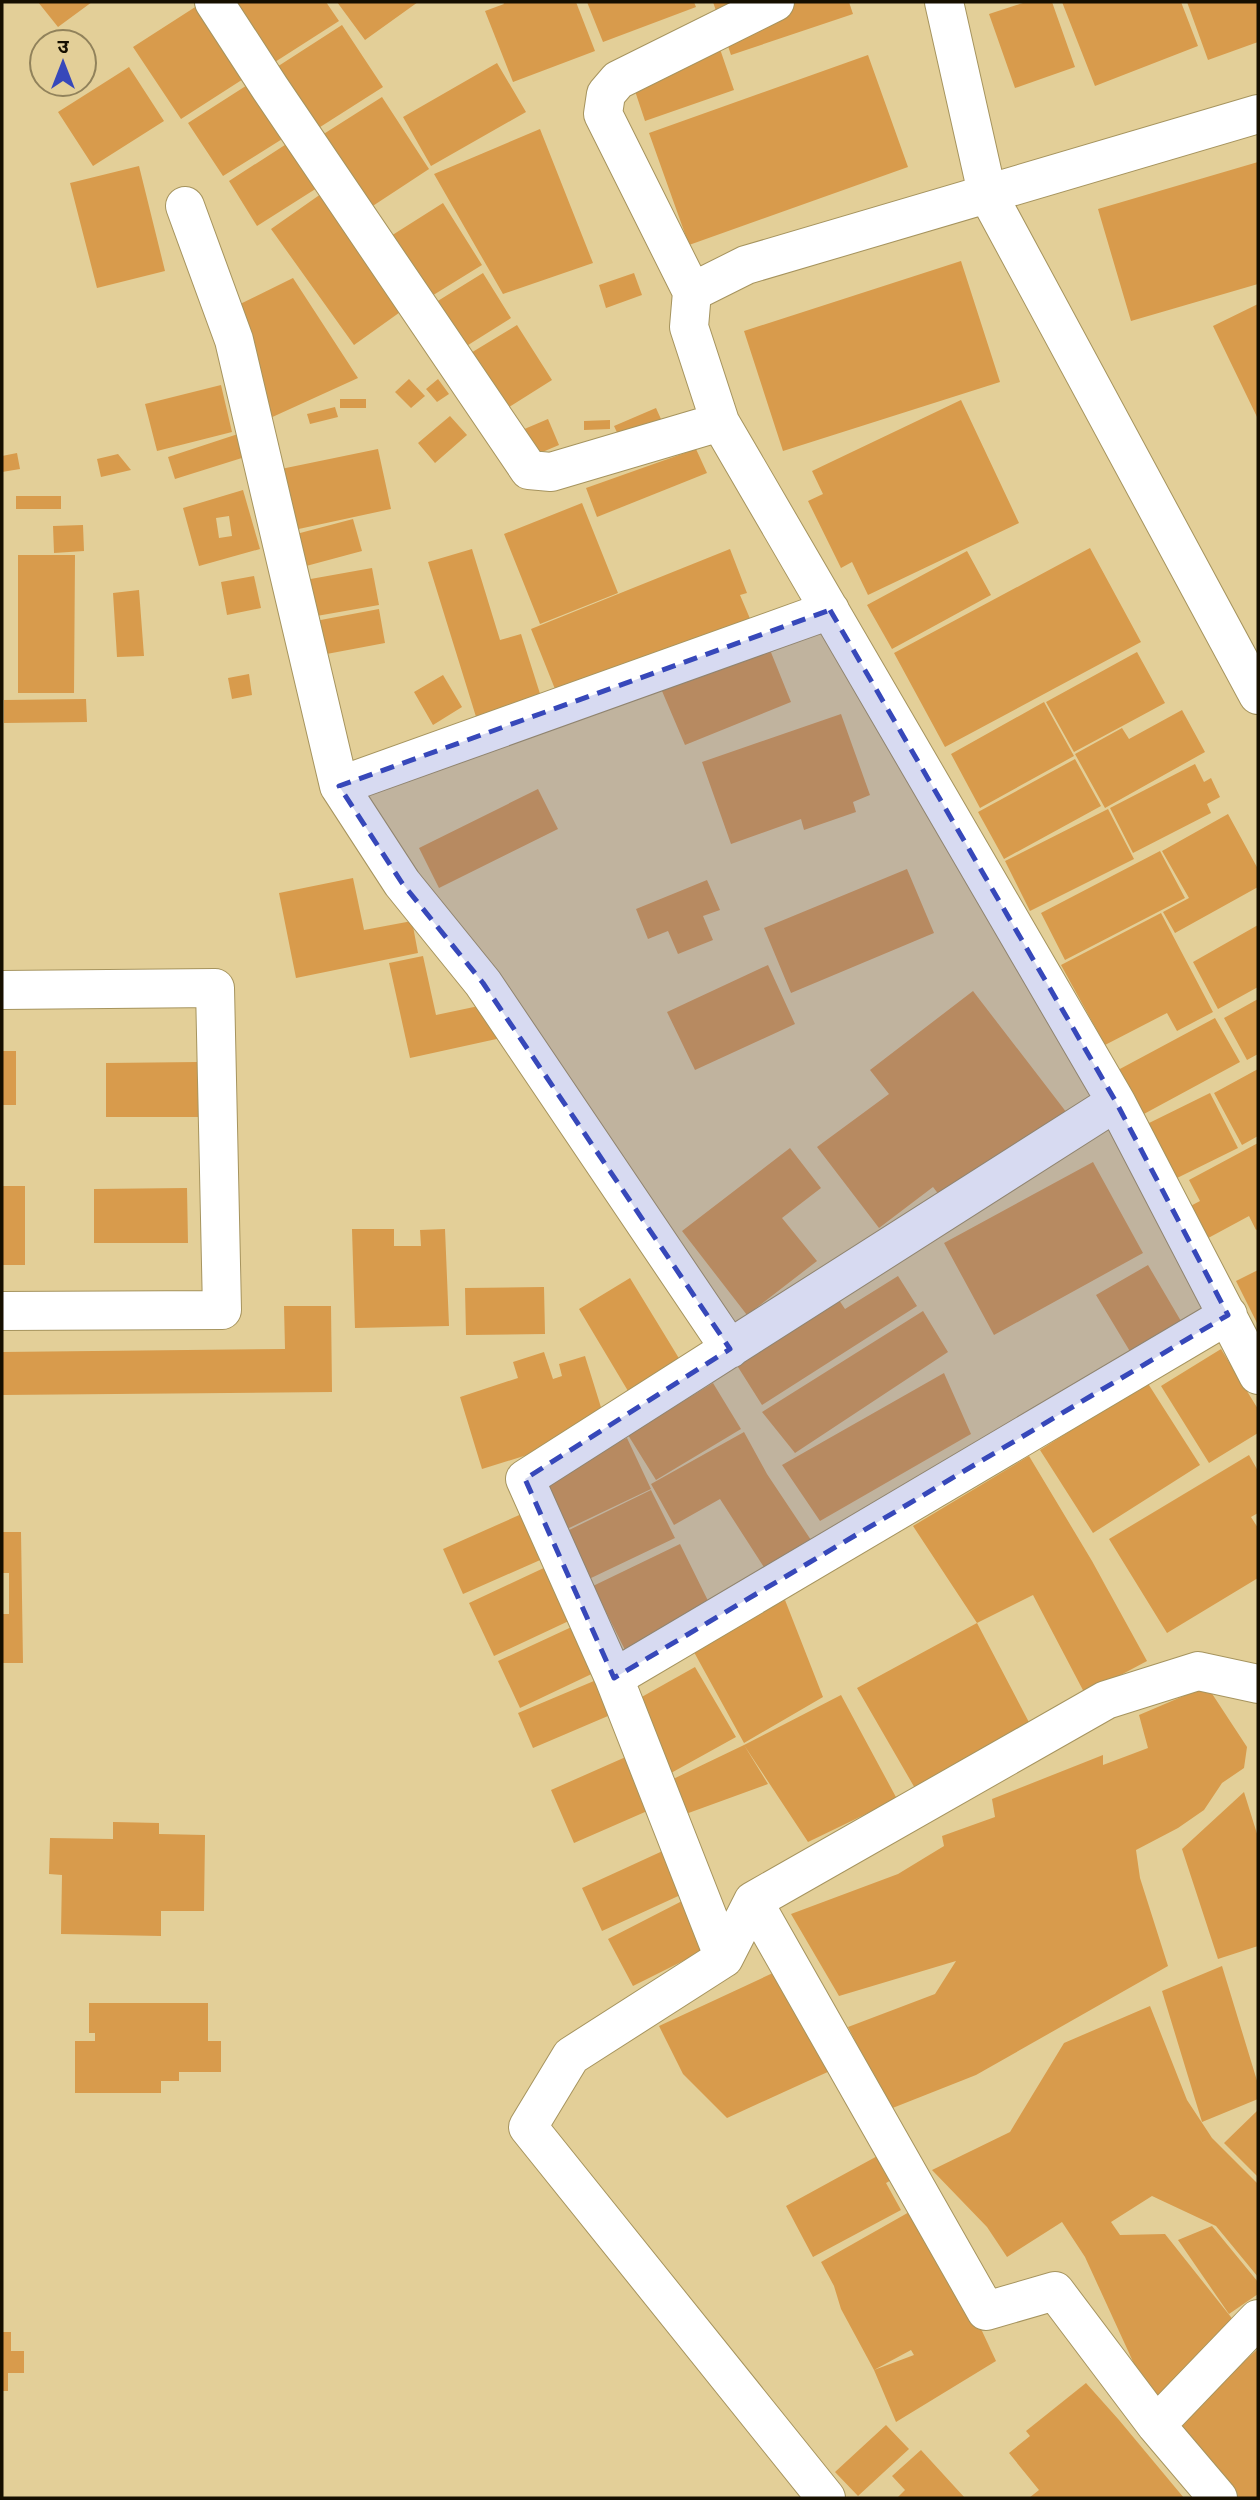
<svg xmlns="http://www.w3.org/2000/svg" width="1260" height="2500" viewBox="0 0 1260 2500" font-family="Raleway,'Noto Sans Devanagari',sans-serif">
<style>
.building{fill:#d89b4c;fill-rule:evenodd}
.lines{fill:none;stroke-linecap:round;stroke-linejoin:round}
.minor-casing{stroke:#a6945e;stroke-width:40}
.minor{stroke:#fff;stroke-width:38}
.marked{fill:#3748ba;fill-opacity:0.2;stroke:#3748ba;stroke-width:5;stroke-dasharray:14 9;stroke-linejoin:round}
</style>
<rect width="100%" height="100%" fill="#e3cf98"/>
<path class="building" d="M 38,2 L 92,2 L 58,27 Z
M 203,2 L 251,74 L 181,119 L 133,47 Z
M 231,2 L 326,2 L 339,21 L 264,69 Z
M 337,2 L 418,2 L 365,40 Z
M 503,2 L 576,2 L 595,51 L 513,82 L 485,11 L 504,4 Z
M 587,2 L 694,2 L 696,7 L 603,42 Z
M 713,2 L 849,2 L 853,14 L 731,55 Z
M 1026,2 L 1052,2 L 1075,67 L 1015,88 L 989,14 Z
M 1062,2 L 1181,2 L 1198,46 L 1095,86 Z
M 1187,2 L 1258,2 L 1258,42 L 1208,60 Z
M 342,25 L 383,87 L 306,136 L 266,74 Z
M 720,49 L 734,90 L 645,121 L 631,79 Z
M 868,55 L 908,167 L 689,245 L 649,133 Z
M 497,63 L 526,112 L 431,166 L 403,117 Z
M 129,67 L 164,121 L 93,166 L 58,112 Z
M 252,82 L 287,136 L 223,176 L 188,123 Z
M 382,97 L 429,169 L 359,215 L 311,142 Z
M 540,129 L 593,263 L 503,294 L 434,174 Z
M 288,143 L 317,188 L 257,226 L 229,181 Z
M 1258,162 L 1258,284 L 1131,321 L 1098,209 Z
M 139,166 L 165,271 L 97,288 L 70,183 Z
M 328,189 L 410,305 L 354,345 L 271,229 Z
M 443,203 L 482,265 L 422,302 L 383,241 Z
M 961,261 L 1000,382 L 783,451 L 744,331 Z
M 483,273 L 511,318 L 449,357 L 420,312 Z
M 634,273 L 642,295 L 606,308 L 599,285 Z
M 293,278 L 358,378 L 268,419 L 234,307 Z
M 1258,304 L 1258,419 L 1213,326 Z
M 517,325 L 552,380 L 487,421 L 451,365 Z
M 409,379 L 425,396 L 411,408 L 395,392 Z
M 438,379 L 449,394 L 437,402 L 426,389 Z
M 221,385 L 232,432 L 157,451 L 145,404 Z
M 340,399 L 366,399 L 366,408 L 340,408 Z
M 961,400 L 1019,523 L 868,595 L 852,562 L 841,568 L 808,501 L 823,494 L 812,471 Z
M 335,407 L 338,417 L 310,424 L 307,414 Z
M 656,408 L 665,428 L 623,445 L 614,426 Z
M 450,416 L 467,435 L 435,463 L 418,443 Z
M 548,419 L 559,445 L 526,459 L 515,433 Z
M 610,420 L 610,429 L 584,430 L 584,421 Z
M 238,434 L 245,457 L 175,479 L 168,457 Z
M 378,449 L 391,509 L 294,530 L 281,469 Z
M 696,449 L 707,473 L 597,517 L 586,488 Z
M 17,453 L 20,469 L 2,472 L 2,456 Z
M 118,454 L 131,470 L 101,477 L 97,459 Z
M 243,490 L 260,549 L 199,566 L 183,508 ZM 229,516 L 232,536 L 219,538 L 216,518 Z
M 16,496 L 61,496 L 61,509 L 16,509 Z
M 582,503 L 618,593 L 540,624 L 504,534 Z
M 353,519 L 362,551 L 295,569 L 285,537 Z
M 83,525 L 84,551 L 54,553 L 53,526 Z
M 1090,548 L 1141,642 L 945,747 L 894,653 Z
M 472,549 L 500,640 L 521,634 L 542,700 L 477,720 L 428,562 Z
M 730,549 L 747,593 L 740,595 L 751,621 L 561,704 L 531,629 Z
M 967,551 L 991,595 L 892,649 L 867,605 Z
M 18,555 L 75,555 L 74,693 L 18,693 Z
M 372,568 L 379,605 L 311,617 L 305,580 Z
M 254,576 L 261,608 L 227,615 L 221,582 Z
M 139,590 L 144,656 L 117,657 L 113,593 Z
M 379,609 L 385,643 L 316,656 L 310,622 Z
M 766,640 L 791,702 L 685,745 L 659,684 Z
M 1137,652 L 1165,703 L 1074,752 L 1046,702 Z
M 249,674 L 252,695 L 232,699 L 228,678 Z
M 443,675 L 462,707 L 433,725 L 414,692 Z
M 86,699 L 87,722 L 4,723 L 4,700 Z
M 1044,702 L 1074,756 L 980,808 L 951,754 Z
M 1182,710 L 1205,752 L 1105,808 L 1075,754 L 1122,728 L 1129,739 Z
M 841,714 L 870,795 L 853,802 L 856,812 L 804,830 L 801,819 L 731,844 L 702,762 Z
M 1075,759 L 1101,806 L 1004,859 L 978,812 Z
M 1195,764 L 1204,782 L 1211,778 L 1220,797 L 1207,804 L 1211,813 L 1133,853 L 1110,808 Z
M 538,789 L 558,829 L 439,888 L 419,848 Z
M 1108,809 L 1134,859 L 1030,911 L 1005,861 Z
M 1228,814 L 1258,869 L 1258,887 L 1175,933 L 1163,912 L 1189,898 L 1162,851 Z
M 1160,851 L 1185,898 L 1065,960 L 1041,913 Z
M 907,869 L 934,933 L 791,993 L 764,928 Z
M 353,878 L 364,930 L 412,921 L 418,953 L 296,978 L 279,893 Z
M 707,880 L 720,910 L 703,916 L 713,940 L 678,954 L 668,931 L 648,939 L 636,909 Z
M 1161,913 L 1213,1012 L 1177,1031 L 1167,1013 L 1105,1045 L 1061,965 Z
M 1258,925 L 1258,987 L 1218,1009 L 1193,962 Z
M 423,956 L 436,1015 L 493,1003 L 501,1038 L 410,1058 L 389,963 Z
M 768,965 L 795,1024 L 695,1070 L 667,1012 Z
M 973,991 L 1070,1117 L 943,1200 L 933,1187 L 879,1228 L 817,1147 L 889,1094 L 870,1070 Z
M 1258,999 L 1258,1054 L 1247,1060 L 1224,1018 Z
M 1215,1018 L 1240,1062 L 1142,1115 L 1118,1070 Z
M 2,1051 L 16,1051 L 16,1105 L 2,1105 Z
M 199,1062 L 200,1117 L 106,1117 L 106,1063 Z
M 1258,1069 L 1258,1136 L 1242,1145 L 1214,1093 Z
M 1210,1093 L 1238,1148 L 1173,1180 L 1145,1125 Z
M 1258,1143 L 1258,1229 L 1256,1230 L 1249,1216 L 1199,1243 L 1181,1211 L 1200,1201 L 1189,1180 Z
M 790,1148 L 821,1188 L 782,1218 L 817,1261 L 747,1315 L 682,1231 Z
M 1093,1162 L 1143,1253 L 994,1335 L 944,1243 Z
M 2,1186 L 25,1186 L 25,1265 L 2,1265 Z
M 187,1188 L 188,1243 L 94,1243 L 94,1189 Z
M 352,1229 L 394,1229 L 394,1246 L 421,1246 L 420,1230 L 445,1229 L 449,1326 L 355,1328 Z
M 1148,1265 L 1188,1333 L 1137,1363 L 1096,1295 Z
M 1258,1270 L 1258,1325 L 1236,1281 Z
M 898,1276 L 917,1306 L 762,1405 L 731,1356 L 833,1291 L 845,1309 Z
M 630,1278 L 680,1360 L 628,1391 L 579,1309 Z
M 544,1287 L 545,1334 L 466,1335 L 465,1288 Z
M 284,1306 L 331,1306 L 332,1392 L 2,1395 L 2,1352 L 285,1349 Z
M 923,1311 L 948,1352 L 795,1453 L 762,1412 Z
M 1221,1349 L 1258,1409 L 1258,1433 L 1209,1463 L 1161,1386 Z
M 544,1352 L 553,1379 L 562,1376 L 559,1364 L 585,1356 L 604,1417 L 578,1439 L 482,1469 L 460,1397 L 518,1378 L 513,1362 Z
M 944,1373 L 971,1434 L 820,1521 L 782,1465 Z
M 1147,1382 L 1200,1465 L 1093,1533 L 1040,1450 Z
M 713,1383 L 741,1429 L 656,1480 L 628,1435 Z
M 744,1432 L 767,1474 L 815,1546 L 769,1575 L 720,1499 L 674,1525 L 651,1484 Z
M 627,1438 L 651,1489 L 567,1529 L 543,1478 Z
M 1249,1455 L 1258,1471 L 1258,1513 L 1251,1517 L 1258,1528 L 1258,1578 L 1167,1633 L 1109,1539 Z
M 1029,1456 L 1092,1561 L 1147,1661 L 1085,1694 L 1033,1595 L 977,1623 L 913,1526 Z
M 651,1490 L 675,1538 L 589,1579 L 565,1532 Z
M 526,1512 L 547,1557 L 463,1594 L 443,1549 Z
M 2,1532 L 21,1532 L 23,1663 L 2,1663 L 2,1614 L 9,1614 L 9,1573 L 2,1573 Z
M 680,1544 L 719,1623 L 633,1666 L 593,1586 Z
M 548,1566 L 573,1619 L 494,1656 L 469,1603 Z
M 785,1600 L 823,1697 L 744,1743 L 689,1643 Z
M 977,1623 L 1032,1728 L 916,1790 L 857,1688 Z
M 578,1624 L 600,1670 L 520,1708 L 498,1661 Z
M 695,1667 L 736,1737 L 671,1773 L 631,1703 Z
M 601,1678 L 615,1713 L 533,1748 L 518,1713 Z
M 1207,1686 L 1247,1747 L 1244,1768 L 1222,1783 L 1204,1810 L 1178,1828 L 1136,1850 L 1140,1878 L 1168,1966 L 976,2075 L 890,2109 L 848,2027 L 935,1994 L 956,1961 L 839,1996 L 791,1914 L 898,1874 L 944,1846 L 942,1836 L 995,1817 L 992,1799 L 1103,1755 L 1103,1765 L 1148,1748 L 1139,1715 Z
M 841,1695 L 897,1799 L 808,1842 L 744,1745 Z
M 744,1745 L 768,1784 L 683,1815 L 669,1781 Z
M 637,1752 L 661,1805 L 574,1843 L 551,1790 Z
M 1244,1792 L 1258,1837 L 1258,1946 L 1218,1959 L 1182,1849 Z
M 113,1822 L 159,1823 L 159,1834 L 205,1835 L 204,1911 L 161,1911 L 161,1936 L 61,1934 L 62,1875 L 49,1874 L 50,1838 L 113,1839 Z
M 667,1849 L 687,1892 L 602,1931 L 582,1888 Z
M 684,1900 L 709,1948 L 633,1986 L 608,1939 Z
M 788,1966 L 843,2065 L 727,2118 L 683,2074 L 659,2026 Z
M 1222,1966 L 1258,2084 L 1258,2099 L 1202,2122 L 1162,1991 Z
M 89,2003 L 208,2003 L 208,2041 L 221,2041 L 221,2072 L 179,2072 L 179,2081 L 161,2081 L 161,2093 L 75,2093 L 75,2041 L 95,2041 L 95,2033 L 89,2033 Z
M 1150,2006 L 1187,2100 L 1212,2138 L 1258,2184 L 1258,2277 L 1216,2226 L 1152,2196 L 1111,2222 L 1120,2235 L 1165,2234 L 1242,2331 L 1152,2403 L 1085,2257 L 1062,2222 L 1007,2257 L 987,2227 L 932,2170 L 1010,2132 L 1064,2043 Z
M 1258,2110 L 1258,2177 L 1224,2143 Z
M 881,2154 L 895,2178 L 886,2183 L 901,2210 L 813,2257 L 786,2206 Z
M 911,2211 L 975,2316 L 996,2361 L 896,2422 L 874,2370 L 914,2355 L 911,2350 L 874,2370 L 841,2309 L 834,2286 L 821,2262 Z
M 1212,2226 L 1258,2282 L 1258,2294 L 1229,2314 L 1178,2240 Z
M 2,2332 L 11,2332 L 11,2351 L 24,2351 L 24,2373 L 8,2373 L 8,2391 L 2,2391 Z
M 1258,2349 L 1258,2498 L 1231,2498 L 1169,2429 Z
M 1086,2383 L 1119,2420 L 1184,2498 L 1029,2498 L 1039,2490 L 1009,2453 L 1030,2436 L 1026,2431 Z
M 886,2425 L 909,2449 L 858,2496 L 835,2472 Z
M 921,2450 L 965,2498 L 897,2498 L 905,2490 L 892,2476 Z"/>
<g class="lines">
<g class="minor-casing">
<path id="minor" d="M 214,2 L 270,88 L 529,470 L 551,472 L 720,422
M 944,2 L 987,193 L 1258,695
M 1258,114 L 746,265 L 692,292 L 689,327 L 720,422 L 1116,1102 L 1258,1375
M 185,206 L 234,340 L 339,786 L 402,883 L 483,983 L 730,1349
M 692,292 L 603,114 L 606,94 L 618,80 L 775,2
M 339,786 L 830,610
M 2,990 L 215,988 L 222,1310 L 2,1311
M 614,1678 L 1228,1315
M 753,1901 L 986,2311 L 1055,2291 L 1156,2425 L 1218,2498
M 724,1958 L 614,1678 L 525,1479 L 1116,1102
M 1156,2425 L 1258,2319
M 826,2498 L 528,2127 L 571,2056 L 724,1958 L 753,1901 L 1106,1700 L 1198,1671 L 1258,1684"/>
</g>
<use href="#minor" class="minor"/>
</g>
<path class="marked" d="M 830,610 L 1116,1102 L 1228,1315 L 614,1678 L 525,1479 L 730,1349 L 483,983 L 402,883 L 339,786 Z"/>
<rect width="1260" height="2500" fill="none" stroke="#160f00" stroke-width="7"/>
<g transform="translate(63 63)"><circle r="33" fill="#e3cf98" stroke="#91825b" stroke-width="2"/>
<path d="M0-5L12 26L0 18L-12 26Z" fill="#3748ba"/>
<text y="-10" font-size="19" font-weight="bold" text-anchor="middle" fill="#160f00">उ</text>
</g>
</svg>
